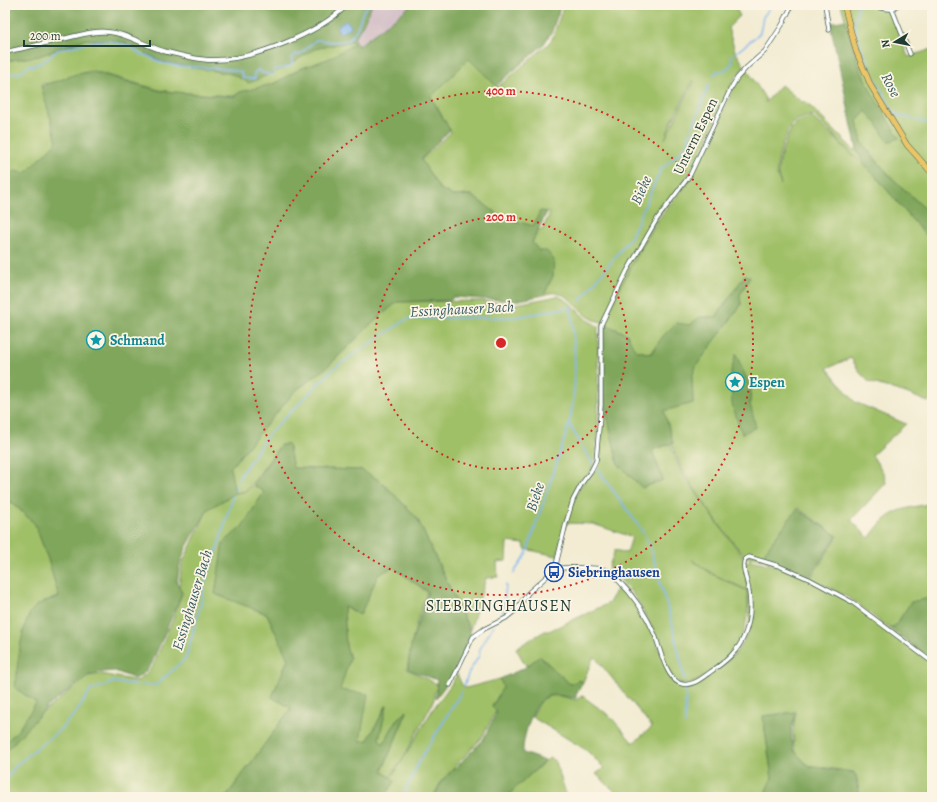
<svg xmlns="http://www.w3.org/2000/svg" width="937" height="802" viewBox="0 0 937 802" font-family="Alegreya,serif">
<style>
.industrial{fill:#d2bdc6}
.green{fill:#a0c068;stroke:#607e4e;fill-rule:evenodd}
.forest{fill:#80a65c;stroke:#507248}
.water{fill:#82b7f0;stroke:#507a92}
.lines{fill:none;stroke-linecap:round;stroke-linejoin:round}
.stream{stroke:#82b7f0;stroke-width:1.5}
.minor-casing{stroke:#3f574c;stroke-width:5}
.tertiary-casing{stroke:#3f574c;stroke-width:5.5}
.primary-casing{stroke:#3f574c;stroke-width:6}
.minor{stroke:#fff;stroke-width:3.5}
.tertiary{stroke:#fff;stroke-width:4}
.primary{stroke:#ebc669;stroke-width:5}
.ring{fill:none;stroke:#d62828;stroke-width:2;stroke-dasharray:2 4}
.labels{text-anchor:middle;stroke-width:3.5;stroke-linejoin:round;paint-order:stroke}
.street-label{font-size:14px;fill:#1f3d34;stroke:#fcf5e5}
.culture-label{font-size:14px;font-weight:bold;fill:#0d838f;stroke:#fcf5e5;text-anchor:start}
.transit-label{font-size:14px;font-weight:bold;fill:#164399;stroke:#fcf5e5;text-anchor:start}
.water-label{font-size:15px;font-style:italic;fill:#385c63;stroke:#fcf5e5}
.quarter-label{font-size:16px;letter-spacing:1px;fill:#1f3d34;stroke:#fcf5e5}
.centre{fill:#d62828;stroke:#fcf5e5;stroke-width:2}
.ring-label{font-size:12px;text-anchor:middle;font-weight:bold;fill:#d62828;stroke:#fcf5e5;stroke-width:3.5;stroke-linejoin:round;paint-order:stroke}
</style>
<rect width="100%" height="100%" fill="#fcf5e5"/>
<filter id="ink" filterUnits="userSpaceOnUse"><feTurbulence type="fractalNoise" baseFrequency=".025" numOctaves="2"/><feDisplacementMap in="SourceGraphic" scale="8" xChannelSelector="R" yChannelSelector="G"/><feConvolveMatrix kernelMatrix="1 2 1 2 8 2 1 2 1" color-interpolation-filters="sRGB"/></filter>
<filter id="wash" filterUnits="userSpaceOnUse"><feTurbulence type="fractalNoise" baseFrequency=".012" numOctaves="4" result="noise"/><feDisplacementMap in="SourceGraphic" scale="16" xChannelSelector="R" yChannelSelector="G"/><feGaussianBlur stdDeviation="0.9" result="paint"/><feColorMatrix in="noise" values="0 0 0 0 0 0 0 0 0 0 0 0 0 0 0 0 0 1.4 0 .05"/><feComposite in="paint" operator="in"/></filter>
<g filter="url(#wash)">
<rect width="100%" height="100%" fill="#f3ecd3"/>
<path class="industrial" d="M 372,5 L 411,5 L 398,16 L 358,46 L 354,39 L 362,26 Z"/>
<path class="green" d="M 564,5 L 734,5 L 740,16 L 728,28 L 735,51 L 745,67 L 735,78 L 694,167 L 684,182 L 657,218 L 602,322 C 581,320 575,295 556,293 C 553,292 547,294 544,295 L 553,276 L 539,251 L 532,243 L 539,229 L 542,230 L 550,213 L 547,212 L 533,226 L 502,217 L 471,195 L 453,196 L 439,188 L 421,160 L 451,132 L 431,97 L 469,59 L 498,87 L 547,45 L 552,39 ZM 693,80 L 694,81 L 665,139 L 671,123 Z
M 841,5 L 891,5 L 889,7 L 908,57 L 932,49 L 932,215 L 893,179 L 872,155 L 862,142 L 857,121 L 866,111 L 877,124 L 872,93 L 860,69 Z
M 86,39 L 124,42 L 163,62 L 232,74 L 249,82 L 314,49 L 352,41 L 354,45 L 328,59 L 302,68 L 273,84 L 240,92 L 234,96 L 175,92 L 159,90 L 94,71 C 75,72 60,83 41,84 L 57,141 L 26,174 L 6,178 L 5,182 L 5,61 L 39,56 Z
M 747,69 L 766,100 L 765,103 L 781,85 L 802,102 L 805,101 L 854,150 L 857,150 L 864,165 L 876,177 L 922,231 L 932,240 L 932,397 L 928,402 L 906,393 L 869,382 L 861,374 L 851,358 L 827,368 L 855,402 L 906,424 L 872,455 L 884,474 L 886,483 L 851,520 L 869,538 C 874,532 878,525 884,520 C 897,508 916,507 932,503 L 932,593 L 926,599 L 911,602 L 895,626 L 889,628 L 854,601 L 833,589 L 810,579 L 838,536 L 836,535 L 798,508 L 760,558 L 745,557 L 718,523 L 682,470 L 672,444 L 673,443 L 664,410 L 693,403 L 692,377 L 696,366 L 741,305 L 740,295 L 750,277 L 745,275 L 716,317 L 700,317 L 690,325 L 663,336 L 651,354 L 634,350 L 627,334 L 603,323 L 628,272 L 658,220 L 686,184 L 695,169 L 739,77 ZM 813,115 L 859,161 L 812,117 C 806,119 800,120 795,124 C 788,129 777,165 778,173 C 778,178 781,181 781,185 C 780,182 777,177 777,174 C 775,165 786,129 793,123 C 799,118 806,117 813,115 Z
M 558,296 L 569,302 L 587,320 L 598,326 L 598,433 L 595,460 L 591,470 L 576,490 L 557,556 L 525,549 L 524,544 L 507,542 L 506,561 L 497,562 L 498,577 L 486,578 L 470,630 L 417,518 L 390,490 L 377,479 L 361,470 L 293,468 L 288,444 L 280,445 L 252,484 L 245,491 L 235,493 L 230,468 L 295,391 L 325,369 L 370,325 L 397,302 L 483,301 L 511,305 Z
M 601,387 L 618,464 L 642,488 L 663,480 L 652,450 L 670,444 L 681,471 L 718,524 L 744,558 L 747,590 L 713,574 L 692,560 L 712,574 L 747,591 C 749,607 747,626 740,641 C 738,645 736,651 733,655 C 729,659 723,662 718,666 C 708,673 691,690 678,681 C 664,671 662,649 656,635 C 644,611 630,584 608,569 L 615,550 L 627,553 L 632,537 L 593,524 L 566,523 L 578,491 L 597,462 L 601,436 Z
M 253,485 L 264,492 L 242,527 L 223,543 L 215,594 L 267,614 L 288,659 L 272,697 L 291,708 L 226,797 L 5,797 L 5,752 L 38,716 L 89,676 L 102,674 L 137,681 L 143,677 L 153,666 L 173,619 L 182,593 L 179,586 L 182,564 L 208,509 L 236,493 L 245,492 Z
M 11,502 L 35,524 L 48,559 L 59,597 L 44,601 L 36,703 L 19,729 L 5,743 L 5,510 Z
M 749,560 C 759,562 770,564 779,567 C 834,585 886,628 932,663 L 932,797 L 860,797 L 857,777 L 854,772 L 808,765 L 798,755 L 794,749 L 793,730 L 796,712 L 763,716 L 772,778 L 763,797 L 621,797 L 596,774 L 604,768 L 586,750 L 532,717 C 535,712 539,702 545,698 C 553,693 567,698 576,700 L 579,698 L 581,695 L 610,716 L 633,743 L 652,727 L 594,656 L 583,682 L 579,680 L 570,684 L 540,657 L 526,666 L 516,648 L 545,631 L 549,631 L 609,603 L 620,583 L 643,613 L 654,636 L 666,667 L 677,683 L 690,685 L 719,667 L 734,656 L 743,642 L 747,634 L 750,618 L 745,568 L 745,564 Z
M 393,567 L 427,592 C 417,617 411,643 407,669 L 439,685 C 435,689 434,694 434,700 L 403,759 L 390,777 L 382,772 L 407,712 L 398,718 L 383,744 L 379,739 L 386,706 L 368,740 L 360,741 L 339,691 L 350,658 L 346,647 L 344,605 L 360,615 L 378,575 Z
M 457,674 L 462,685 L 466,688 L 500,679 L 504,687 L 492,706 L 496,711 L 481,739 L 441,781 L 433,797 L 384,797 L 395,781 L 391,778 C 406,756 419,732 433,709 C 441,697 451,687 457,674 Z
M 550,758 L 556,762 L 567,797 L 506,797 L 544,762 Z"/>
<path class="forest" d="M 5,5 L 372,5 L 362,26 L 354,39 L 358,46 L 398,16 L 411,5 L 561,5 L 552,31 L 544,44 L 496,86 L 469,59 L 431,97 L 450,130 L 421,159 L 439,188 L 453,196 L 471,195 L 502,217 L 533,226 L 540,211 L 547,212 L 532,242 L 539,251 L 547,251 L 554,260 L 553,276 L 544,295 L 515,301 L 453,297 L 451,300 L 397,302 L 370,325 L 325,369 L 295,391 L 230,468 L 235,493 L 236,493 L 208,509 L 186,548 L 180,564 L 177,582 L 182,593 L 151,665 L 142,675 L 135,679 L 115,671 L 102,672 L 89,675 L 48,706 L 5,752 L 5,743 L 19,729 L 36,703 L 15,688 C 17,670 21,618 35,607 C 42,601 51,600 59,597 L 48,559 L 35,524 L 11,501 L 5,507 L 5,182 L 6,178 L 15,171 L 26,173 L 57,141 L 41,86 L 58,81 L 76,74 L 94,72 L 160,91 L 234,97 L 240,92 L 273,84 L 302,68 L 328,59 L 354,44 L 352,41 L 314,49 L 286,67 L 249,83 L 232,74 L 163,62 L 124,42 L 86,39 L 39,56 L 5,61 Z
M 845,20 L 860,69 L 872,93 L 899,138 L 888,142 L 877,124 L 866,111 L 857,121 L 862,142 L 872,156 L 893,179 L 932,215 L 932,240 L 922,231 L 876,177 L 864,165 L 857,150 L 830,23 Z
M 745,275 L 750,277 L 740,295 L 741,305 L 696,366 L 692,377 L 693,403 L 664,411 L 673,443 L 652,450 L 663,480 L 642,488 L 618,464 L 601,387 L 602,323 L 627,334 L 635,350 L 651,354 L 663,336 L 676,323 L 690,325 L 700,317 L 716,317 Z
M 736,354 L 751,389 L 750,404 L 756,427 L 742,434 L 732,404 L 731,371 Z
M 288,444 L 293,468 L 361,470 L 377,479 L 390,490 L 417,518 L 471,634 C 461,659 453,677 436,698 L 437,680 L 408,669 L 411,645 L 428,592 L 393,567 L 378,575 L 360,615 L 344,606 L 346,647 L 350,658 L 340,690 L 368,694 L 360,741 L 368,740 L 387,705 L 379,739 L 383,744 L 398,718 L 407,711 L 382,771 L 395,781 L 384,797 L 226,797 L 291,708 L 272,697 L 288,659 L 267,614 L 215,594 L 223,543 L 242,527 L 264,492 L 253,484 L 281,445 Z
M 797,509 L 837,536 L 809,578 L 760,558 Z
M 932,593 L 932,660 L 889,628 L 895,626 L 911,602 L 926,599 Z
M 540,656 L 570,684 L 579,680 L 583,682 L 576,694 L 576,698 C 567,698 558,693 548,696 C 533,700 522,739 523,753 L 545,761 L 506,797 L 434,797 L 442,781 L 483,740 L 497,712 L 492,707 L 503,687 L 500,679 L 526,667 Z
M 796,712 L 791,730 L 793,750 L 808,766 L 855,773 L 859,797 L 763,797 L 772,778 L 763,716 Z"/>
<path class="water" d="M 345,21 L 348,22 L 351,26 L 350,28 L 341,33 L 339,33 L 337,27 Z"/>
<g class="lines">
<path class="stream" d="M 858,5 L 855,20 L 855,28 L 863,52 L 872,73 L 893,111 L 897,115 L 932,124
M 5,75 L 12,73 L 20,73 L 29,65 L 33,66 L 46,60 L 57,50 L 96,41 L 109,41 L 130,46 L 140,54 L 148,56 L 162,63 L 178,66 L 229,69 L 241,72 L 243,78 L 255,79 L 254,73 L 258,70 L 263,73 L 271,75 L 273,74 L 274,70 L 290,66 L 293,63 L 291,58 L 296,54 L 299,55 L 316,40 L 334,42 L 348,41 L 357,29 L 363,11 L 369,5
M 714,75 L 717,71 L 724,72 L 733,62 L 731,57 L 760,33 L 763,17 L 772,5
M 580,301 L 631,237 L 661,169 L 674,158 L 686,146 L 709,84
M 596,467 L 641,529 L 649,544 L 658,573
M 235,490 L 240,476 L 267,436 L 335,367 L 407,319 L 516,317 L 571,307 C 575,346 578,386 569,424 L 593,464
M 513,574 L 526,555 L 569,425
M 659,579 L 672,623 L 685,680
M 503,613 L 506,585
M 142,685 L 156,685 L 186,658 L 202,599 L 204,585 L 215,557 L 233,496
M 464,686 L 469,672 L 479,656 L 480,649 L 492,628 L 494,626
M 685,724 L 686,685
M 5,781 L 16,765 L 61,729 L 78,710 L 90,691 L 114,682 L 137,685
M 402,797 L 419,762 L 462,691"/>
</g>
</g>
<g filter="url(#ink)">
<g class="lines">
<g class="minor-casing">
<path id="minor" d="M 825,5 L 829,30
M 857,5 L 889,9 L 892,9 L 898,5
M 892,9 L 910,54
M 555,569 L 566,523 L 573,500 L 582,483 L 591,471 L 596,461 L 601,405 L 601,325 L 627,271 L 657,219 L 690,175 L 730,90 L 737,78 L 747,67 L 765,51 L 782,25 L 792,5
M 450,685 L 473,637 L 484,629 L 506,618 L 517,609 L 528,593 L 555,569 L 561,568 C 571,568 601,566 609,571 C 612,573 615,577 618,580 C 633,595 646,614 655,635 C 660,648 665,676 679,683 C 690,688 701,679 709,673 C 725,662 738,652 745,634 C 750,621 751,605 749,592 C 748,581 741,569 745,559 L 749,557 L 779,566 L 809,579 L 852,602 L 932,662"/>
</g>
<g class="tertiary-casing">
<path id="tertiary" d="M 5,52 C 26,48 46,43 67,38 C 80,35 95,30 109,32 C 129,34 147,47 167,52 C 180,55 194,59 208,60 C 249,62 318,34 347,5"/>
</g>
<g class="primary-casing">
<path id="primary" d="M 844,5 L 856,51 L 871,86 L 907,145 L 932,173"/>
</g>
<use href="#minor" class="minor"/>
<use href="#tertiary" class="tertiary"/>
<use href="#primary" class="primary"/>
</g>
</g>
<g class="ring">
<circle cx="501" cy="343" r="126"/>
<circle cx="501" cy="343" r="252"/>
</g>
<defs>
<g id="sight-ring" transform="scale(1)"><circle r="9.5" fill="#fcf5e5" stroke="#0f9aa8" stroke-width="1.5"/><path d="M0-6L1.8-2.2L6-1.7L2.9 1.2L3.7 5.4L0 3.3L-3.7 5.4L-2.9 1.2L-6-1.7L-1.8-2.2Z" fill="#0f9aa8"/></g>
<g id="bus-ring" transform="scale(1)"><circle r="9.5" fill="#fcf5e5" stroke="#1a4fb4" stroke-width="1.5"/><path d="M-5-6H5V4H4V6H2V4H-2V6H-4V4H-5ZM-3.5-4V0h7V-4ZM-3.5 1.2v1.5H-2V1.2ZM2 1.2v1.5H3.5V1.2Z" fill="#1a4fb4"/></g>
</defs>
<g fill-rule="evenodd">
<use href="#sight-ring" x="96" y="340"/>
<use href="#sight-ring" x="735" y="382"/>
<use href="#bus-ring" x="554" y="572"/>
</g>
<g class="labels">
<g class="street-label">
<text transform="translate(695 136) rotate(-64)" y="5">Unterm Espen</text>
</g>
<g class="culture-label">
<text x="110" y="345">Schmand</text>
<text x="749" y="387">Espen</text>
</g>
<g class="transit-label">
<text x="568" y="577">Siebringhausen</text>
</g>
<g class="water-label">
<text transform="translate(891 85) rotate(63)" y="5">Rose</text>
<text transform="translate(641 190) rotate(-66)" y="5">Bieke</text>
<text transform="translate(462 309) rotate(-3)" y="5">Essinghauser Bach</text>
<text transform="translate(535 497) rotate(-72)" y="5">Bieke</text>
<text transform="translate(192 600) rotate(-73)" y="5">Essinghauser Bach</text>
</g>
<g class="quarter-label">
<text x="499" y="611">SIEBRINGHAUSEN</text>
</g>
</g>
<circle cx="501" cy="343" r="6" class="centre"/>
<g class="ring-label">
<text x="501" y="95">400 m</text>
<text x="501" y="221">200 m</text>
</g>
<rect width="937" height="802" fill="none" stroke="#fcf5e5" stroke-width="20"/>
<g transform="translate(895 42) rotate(260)" stroke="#fcf5e5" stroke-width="3" paint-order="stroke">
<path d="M0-3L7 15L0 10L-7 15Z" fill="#1f3d34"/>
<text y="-6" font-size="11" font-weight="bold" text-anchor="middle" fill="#1f3d34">N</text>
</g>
<path d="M24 40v6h126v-6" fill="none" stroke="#1f3d34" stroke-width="2"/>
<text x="30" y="40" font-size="12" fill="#1f3d34" stroke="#fcf5e5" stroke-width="3" paint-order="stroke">200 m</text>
</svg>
